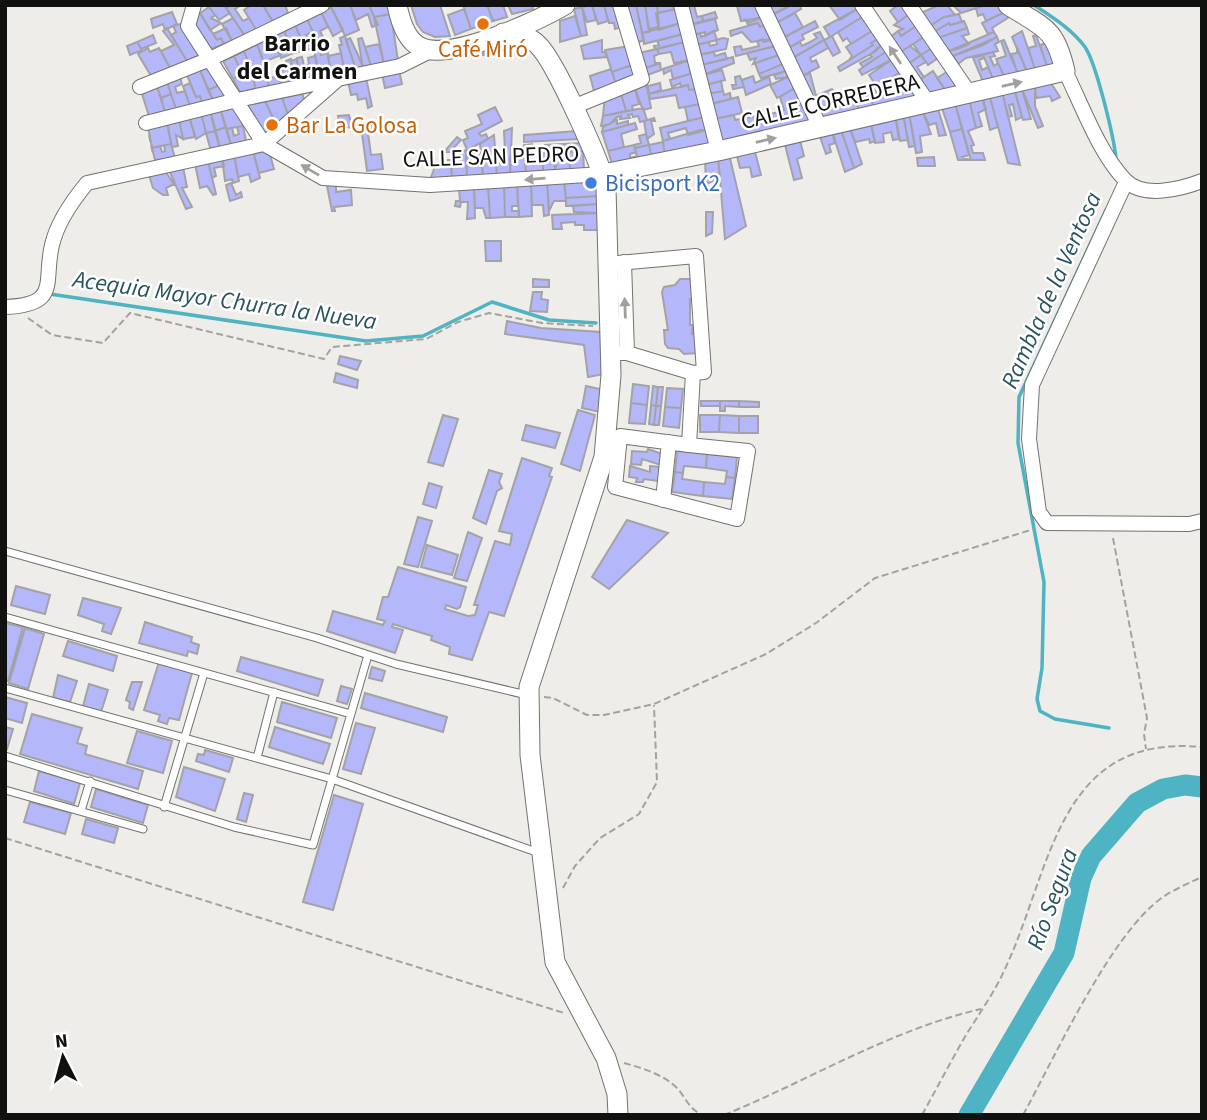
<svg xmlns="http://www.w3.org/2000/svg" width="1207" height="1120" viewBox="0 0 1207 1120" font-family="'Source Sans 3',sans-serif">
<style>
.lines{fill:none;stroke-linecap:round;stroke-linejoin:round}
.stream{stroke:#4eb3c2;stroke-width:3.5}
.river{stroke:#4eb3c2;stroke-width:21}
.building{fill:#b4b7fa;stroke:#a3a3a7;stroke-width:2}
.lane-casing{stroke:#73726f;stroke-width:9}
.street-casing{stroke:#73726f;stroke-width:16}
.secondary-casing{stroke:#73726f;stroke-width:21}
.path{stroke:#a3a29f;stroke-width:2;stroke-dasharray:7 3.5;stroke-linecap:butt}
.lane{stroke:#fff;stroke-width:7}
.street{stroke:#fff;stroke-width:14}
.secondary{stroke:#fff;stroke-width:19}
.oneway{fill:#a0a09f}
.food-dot{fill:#e8710a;stroke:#fff;stroke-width:2.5}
.shop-dot{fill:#3f7fe0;stroke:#fff;stroke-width:2.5}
.labels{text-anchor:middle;stroke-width:5;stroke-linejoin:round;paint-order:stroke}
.food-label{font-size:23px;fill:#c56008;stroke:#fff}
.street-label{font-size:23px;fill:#111110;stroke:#fff}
.shop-label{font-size:23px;fill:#366cbe;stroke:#fff;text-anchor:start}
.neighbourhood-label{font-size:24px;font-weight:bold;fill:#111110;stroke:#fff}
.water-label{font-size:24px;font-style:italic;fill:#27545b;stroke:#fff}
</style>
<rect width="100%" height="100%" fill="#eeede9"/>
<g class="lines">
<path class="stream" d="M 1034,5 C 1052,17 1072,29 1085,47 C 1096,63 1114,137 1116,159
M 1106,210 L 1019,397 L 1018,443 L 1044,582 L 1042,668 L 1037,699 L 1040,711 L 1055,719 L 1109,728
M 50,294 L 366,341 L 423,336 L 492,302 L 549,320 L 596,323"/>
<path class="river" d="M 969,1115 L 1064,953 L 1081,878 L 1091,856 L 1137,803 L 1163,789 L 1185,785 L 1202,787"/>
</g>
<path class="building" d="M 212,5 L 224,5 L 230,13 L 219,20 L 209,7 Z
M 231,5 L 241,5 L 235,9 L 243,21 L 249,18 L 257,31 L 245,36 L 226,8 Z
M 251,5 L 263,5 L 273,22 L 257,31 L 244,10 Z
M 263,5 L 285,5 L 288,13 L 273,22 Z
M 335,5 L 350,5 L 359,30 L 345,36 L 331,7 Z
M 350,5 L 369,5 L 378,25 L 372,27 L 368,14 L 356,20 Z
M 369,5 L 389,5 L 391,14 L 374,17 Z
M 411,5 L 440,5 L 450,36 L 435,37 L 423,32 L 417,24 Z
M 463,5 L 487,5 L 493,21 L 471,29 Z
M 487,5 L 503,5 L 507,17 L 493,21 Z
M 508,5 L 532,5 L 533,9 L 512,14 Z
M 592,5 L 596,20 L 587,22 L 582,7 Z
M 592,5 L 604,5 L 608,21 L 598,24 Z
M 604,5 L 619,5 L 621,27 L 615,29 L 614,23 L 609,23 Z
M 627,5 L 636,5 L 644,40 L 636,43 Z
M 636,5 L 645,5 L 649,32 L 642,33 Z
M 645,5 L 657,5 L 659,27 L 649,29 Z
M 657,5 L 676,5 L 677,9 L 658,13 Z
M 685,5 L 694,5 L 697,17 L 702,16 L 703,21 L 690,25 Z
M 759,5 L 764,17 L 741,21 L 737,6 Z
M 773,5 L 787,5 L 788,7 L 770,16 L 766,8 Z
M 790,5 L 800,5 L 801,9 L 774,24 L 770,16 Z
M 829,5 L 854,5 L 857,9 L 840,20 Z
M 898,5 L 906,5 L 911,13 L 898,22 L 890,11 Z
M 939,5 L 947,5 L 955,15 L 944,17 L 930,26 L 921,13 Z
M 953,5 L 986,5 L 961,13 Z
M 986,5 L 998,5 L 1007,11 L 986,21 L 983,14 L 978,16 L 976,8 Z
M 209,7 L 215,15 L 211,18 L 221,23 L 210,30 L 200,13 Z
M 331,7 L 343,30 L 333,36 L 321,12 Z
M 582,7 L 587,35 L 581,36 L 574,9 Z
M 464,9 L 471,29 L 455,35 L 448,15 Z
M 677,9 L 681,23 L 659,30 L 656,13 Z
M 857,9 L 862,17 L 830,37 L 824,27 Z
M 1007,11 L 1014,14 L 992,28 L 994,32 L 988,34 L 982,23 Z
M 172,12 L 177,24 L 165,30 L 163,24 L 153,28 L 151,19 Z
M 321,12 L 328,27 L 320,31 L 327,45 L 320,47 L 307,19 Z
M 715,12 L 717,18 L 703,21 L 702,16 Z
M 200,13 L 217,40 L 221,38 L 224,44 L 211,49 L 191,18 Z
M 795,13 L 803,27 L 781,39 L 774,24 Z
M 911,13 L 919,24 L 901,36 L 898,31 L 903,29 L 894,25 Z
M 391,14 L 398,61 L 384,64 L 374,17 Z
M 959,14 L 962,22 L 950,25 L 949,23 L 934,32 L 930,26 L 944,17 Z
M 575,16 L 581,36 L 560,42 L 560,21 Z
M 764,17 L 767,24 L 760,27 L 758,23 L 748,25 L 746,20 L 750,22 Z
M 862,17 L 872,31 L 851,44 L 847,38 L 843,41 L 838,32 Z
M 233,18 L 245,36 L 232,41 L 222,24 Z
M 307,19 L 313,32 L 306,35 L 308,38 L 315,35 L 320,47 L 306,50 L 295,25 Z
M 715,19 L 718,30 L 705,36 L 705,32 L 693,35 L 690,25 Z
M 815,21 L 818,27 L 802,35 L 804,39 L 786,49 L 781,39 Z
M 964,21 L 967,28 L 938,38 L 934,32 L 949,23 L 950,25 Z
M 681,23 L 683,34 L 644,44 L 642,33 Z
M 758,23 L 760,27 L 767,24 L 773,39 L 751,42 L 742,32 L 731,36 L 730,31 Z
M 181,24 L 202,54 L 187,61 L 171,35 L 176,32 L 173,26 Z
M 919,24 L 927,35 L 899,53 L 888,39 L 898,31 L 901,36 Z
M 295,25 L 306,50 L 291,54 L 292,48 L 284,31 Z
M 167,28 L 187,61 L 170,68 L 161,51 L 174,45 L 163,31 Z
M 226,28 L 232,41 L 224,44 L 221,38 L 217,40 L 213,34 Z
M 967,28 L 969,34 L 962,36 L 969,44 L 957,49 L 949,51 L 938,38 Z
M 284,31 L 292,48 L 291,54 L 281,58 L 272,37 Z
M 714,31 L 717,40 L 696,45 L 693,35 L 700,33 L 701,37 Z
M 872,31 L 878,39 L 871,43 L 873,45 L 849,60 L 852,56 L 846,47 Z
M 1022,31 L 1035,69 L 1027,72 L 1012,37 Z
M 820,32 L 824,40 L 791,59 L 786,49 L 800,42 L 802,46 L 808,43 L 817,38 L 814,34 Z
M 994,32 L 997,37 L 983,45 L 953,56 L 949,51 Z
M 683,34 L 685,42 L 655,49 L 654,46 L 659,45 L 657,41 Z
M 153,35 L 156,43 L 141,49 L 137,42 Z
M 927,35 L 935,46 L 921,55 L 913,44 Z
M 1036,35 L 1047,66 L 1035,69 L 1028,48 L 1036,46 L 1033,36 Z
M 345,36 L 356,70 L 345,72 L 339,45 L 342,45 L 340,38 Z
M 832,36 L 840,52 L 833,56 L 824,40 Z
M 272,37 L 281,55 L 264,62 L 257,44 Z
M 997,37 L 999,42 L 995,44 L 998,51 L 966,58 L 958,64 L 953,56 Z
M 350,38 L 358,55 L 363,68 L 356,70 L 346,40 Z
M 362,38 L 371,66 L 363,68 L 358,39 Z
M 723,38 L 728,39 L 726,49 L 698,55 L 696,45 L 709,42 L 710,46 L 717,44 L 716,40 Z
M 763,39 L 764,42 L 773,39 L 776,46 L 736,56 L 734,47 L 741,46 L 742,50 L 751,48 L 759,46 L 757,41 Z
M 878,39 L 882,44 L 876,51 L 840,71 L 838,67 L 873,45 L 871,43 Z
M 507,40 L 523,45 L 483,55 L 481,47 Z
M 602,40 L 602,52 L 605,52 L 607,57 L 584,59 L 581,46 Z
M 824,40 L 828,48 L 810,58 L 812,62 L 816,60 L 819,67 L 800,77 L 791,59 Z
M 1004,40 L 1018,74 L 1005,78 L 996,59 L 1006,56 L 1001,41 Z
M 137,42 L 142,50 L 130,55 L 127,46 Z
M 685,42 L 690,60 L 674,63 L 671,52 L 659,54 L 657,49 Z
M 1047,43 L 1058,63 L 1047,66 L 1040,45 Z
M 257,44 L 265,67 L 251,70 L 244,51 Z
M 379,44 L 384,64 L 371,66 L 365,47 Z
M 882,44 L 887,51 L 863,67 L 860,63 L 872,57 L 870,55 Z
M 630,46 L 635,64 L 612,72 L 605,50 Z
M 776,46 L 779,55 L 753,64 L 756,58 L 750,60 L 747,53 Z
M 910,46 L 921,55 L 907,65 L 899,53 Z
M 935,46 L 942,55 L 928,65 L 921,55 Z
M 320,47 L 321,55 L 328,53 L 331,75 L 319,77 L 314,48 Z
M 1017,47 L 1027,72 L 1018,74 L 1011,54 L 1017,53 Z
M 148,48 L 150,52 L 159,48 L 170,68 L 151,76 L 138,54 Z
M 657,49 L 659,54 L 654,56 L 655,63 L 661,63 L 643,69 L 639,53 Z
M 244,51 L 250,68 L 242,73 L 234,56 Z
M 887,51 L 893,59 L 862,75 L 859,70 Z
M 714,52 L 715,56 L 725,53 L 727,59 L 701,65 L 698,55 Z
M 993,52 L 995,56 L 990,57 L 994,66 L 998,63 L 1005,78 L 994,81 L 983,55 Z
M 341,53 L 345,72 L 331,75 L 328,56 Z
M 779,55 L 783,64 L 759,74 L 755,63 Z
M 921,55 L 926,62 L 917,67 L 924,77 L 918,81 L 907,65 Z
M 983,55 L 984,58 L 979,60 L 982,70 L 988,67 L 994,81 L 984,84 L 973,58 Z
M 234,56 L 242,73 L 233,79 L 223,61 Z
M 315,56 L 319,77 L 307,79 L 304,66 L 309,65 L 308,58 Z
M 302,57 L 307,79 L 295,82 L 291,61 L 296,59 L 298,67 L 297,58 Z
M 733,57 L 734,63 L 703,75 L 701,65 Z
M 291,59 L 295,82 L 281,85 L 277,67 L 283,65 L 283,70 L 287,69 L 286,61 Z
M 893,59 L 902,71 L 877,87 L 869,75 Z
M 690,60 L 693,73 L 673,79 L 671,70 L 664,74 L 663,69 Z
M 660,63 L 661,70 L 645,76 L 643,69 Z
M 635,64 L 638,77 L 616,84 L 612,72 Z
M 783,64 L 786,71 L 761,78 L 759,74 Z
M 209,67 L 222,84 L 208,90 L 200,70 Z
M 265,67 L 269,88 L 256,90 L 251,70 Z
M 611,69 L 616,84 L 594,91 L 590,76 Z
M 200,70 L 213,100 L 202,103 L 200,96 L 196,97 L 187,75 Z
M 399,70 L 402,84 L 385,88 L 382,74 Z
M 722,70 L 725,80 L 706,85 L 703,75 Z
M 950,70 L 962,89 L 948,94 L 937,78 Z
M 786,71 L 788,77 L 776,79 L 774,75 Z
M 902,71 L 906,78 L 894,85 L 890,79 Z
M 933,71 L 948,94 L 929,98 L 918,81 Z
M 242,73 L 245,79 L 252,75 L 256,90 L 241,94 L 233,79 Z
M 279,73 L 281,85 L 269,88 L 267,78 L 276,77 L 275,74 Z
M 693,73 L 697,89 L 689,90 L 688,85 L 681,87 L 680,83 L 672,87 L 670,80 Z
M 810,73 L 816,96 L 811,98 L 800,77 Z
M 740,76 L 744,87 L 733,89 L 732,85 L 736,85 L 735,77 Z
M 753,76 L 755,83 L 769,77 L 771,84 L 746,95 L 742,80 Z
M 180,77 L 182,84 L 175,87 L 177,93 L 185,91 L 190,106 L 176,109 L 167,82 Z
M 788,77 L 795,88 L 777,98 L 770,85 Z
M 366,78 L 372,106 L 368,108 L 366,98 L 358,100 L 357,94 L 351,95 L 348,81 Z
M 906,78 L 911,85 L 898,91 L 894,85 Z
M 1049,80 L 1060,97 L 1052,101 L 1050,96 L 1036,98 L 1035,83 Z
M 721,81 L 723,91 L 708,94 L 706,85 Z
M 167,82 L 171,94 L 161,98 L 157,86 Z
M 646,82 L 651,108 L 643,110 L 634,86 Z
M 190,83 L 196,97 L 200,96 L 202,103 L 190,106 L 183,86 Z
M 660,83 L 661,90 L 649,94 L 648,86 Z
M 1035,83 L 1035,106 L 1043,126 L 1038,128 L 1021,87 Z
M 222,84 L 227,96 L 213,100 L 208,90 Z
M 688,85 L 689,90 L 697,89 L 700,104 L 679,108 L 676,95 L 650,99 L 649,94 Z
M 911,85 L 920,96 L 874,110 L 872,101 Z
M 157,86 L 165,112 L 149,116 L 141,91 Z
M 634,86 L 639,104 L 632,106 L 633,110 L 626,111 L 620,90 Z
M 1021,87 L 1031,119 L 1023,120 L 1014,88 Z
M 795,88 L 813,124 L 720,144 L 714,119 L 734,115 L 735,120 L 780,112 L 784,110 L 780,97 Z
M 1014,88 L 1022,117 L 1016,120 L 1013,104 L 1009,105 L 1012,116 L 1008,117 L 1002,91 Z
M 832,89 L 834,92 L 829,94 L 833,102 L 817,110 L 811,98 Z
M 874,89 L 881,98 L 872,101 L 874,110 L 861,113 L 855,101 L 862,97 L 865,102 L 869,99 L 865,94 Z
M 301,90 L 304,99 L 302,104 L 288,115 L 281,94 Z
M 620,90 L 626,111 L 603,116 L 605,95 Z
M 723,91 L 724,95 L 730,93 L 731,99 L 711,104 L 708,94 Z
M 850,91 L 861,113 L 824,121 L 817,110 L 845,98 L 843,93 Z
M 1002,91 L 1020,165 L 1008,163 L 989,94 Z
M 171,94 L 176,109 L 165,112 L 161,98 Z
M 281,94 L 288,115 L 276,124 L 264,99 Z
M 989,94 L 998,127 L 990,130 L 982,96 Z
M 982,96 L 986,109 L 978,113 L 982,126 L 976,128 L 969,99 Z
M 738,97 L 742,113 L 714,119 L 711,104 Z
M 264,99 L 276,124 L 264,134 L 246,103 Z
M 969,99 L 976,128 L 968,131 L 974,145 L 971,146 L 973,153 L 983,153 L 985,160 L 971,160 L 955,103 Z
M 955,103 L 962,129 L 950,132 L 941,105 Z
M 236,104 L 243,126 L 226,129 L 220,108 Z
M 700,104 L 704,117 L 688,121 L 685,107 Z
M 937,106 L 946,135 L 939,136 L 936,123 L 929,125 L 922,110 Z
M 495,107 L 502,121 L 479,133 L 481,136 L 486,134 L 488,139 L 467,150 L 463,140 L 468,138 L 465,131 L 482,124 L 478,115 Z
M 220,108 L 226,127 L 215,131 L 210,111 Z
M 643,108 L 647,120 L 640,122 L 638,116 L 633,117 L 632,114 L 628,115 L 630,118 L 620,119 L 621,116 L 617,117 L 610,124 L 601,126 L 603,116 Z
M 922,110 L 931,134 L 920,136 L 922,152 L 916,153 L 909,113 Z
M 210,111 L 216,131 L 206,133 L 201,113 Z
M 201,113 L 206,133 L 196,139 L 189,116 Z
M 909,113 L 915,146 L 909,147 L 903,114 Z
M 903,114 L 908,140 L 900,141 L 895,115 Z
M 349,115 L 352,127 L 340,128 L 338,116 Z
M 895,115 L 899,139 L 893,140 L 891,132 L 883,134 L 884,142 L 875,143 L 870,120 Z
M 189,116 L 195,137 L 183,139 L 179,119 Z
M 704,117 L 707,130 L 688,135 L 686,128 L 668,133 L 670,139 L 663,141 L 660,128 Z
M 654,118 L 655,121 L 651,121 L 654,134 L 647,139 L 644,121 Z
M 179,119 L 183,139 L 176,135 L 178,146 L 172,147 L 167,122 Z
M 617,120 L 617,124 L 628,121 L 628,125 L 602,132 L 603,127 Z
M 870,120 L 875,141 L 870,143 L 869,139 L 855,142 L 849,125 Z
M 167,122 L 171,144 L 152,148 L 148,127 Z
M 635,123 L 637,129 L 621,134 L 624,147 L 608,151 L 602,132 Z
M 378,124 L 379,132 L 368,133 L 371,155 L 381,154 L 383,169 L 367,171 L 361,126 Z
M 849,125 L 862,164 L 854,168 L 840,127 Z
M 243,126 L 246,141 L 231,145 L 226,129 L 232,128 L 234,136 L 239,134 L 237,127 Z
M 226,127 L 231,145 L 220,149 L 215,131 Z
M 840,127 L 854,168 L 845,172 L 831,128 Z
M 512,128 L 510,175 L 497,176 L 495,151 L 505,152 L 504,131 Z
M 831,128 L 835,143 L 829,145 L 831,152 L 826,154 L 818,131 Z
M 962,129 L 969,155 L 962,157 L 971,160 L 958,160 L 950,132 Z
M 700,130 L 707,130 L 711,145 L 665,156 L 663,141 Z
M 216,131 L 220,149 L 211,151 L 206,133 Z
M 577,131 L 579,139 L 524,142 L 524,135 Z
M 646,134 L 649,145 L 635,148 L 634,145 L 641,143 L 639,136 Z
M 494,135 L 497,176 L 483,177 L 480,144 Z
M 457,137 L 461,140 L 450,152 L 444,152 Z
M 799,137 L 804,156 L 797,159 L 802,178 L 794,180 L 784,141 Z
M 663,142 L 665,156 L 652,159 L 649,145 Z
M 581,143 L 584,151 L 546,153 L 545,145 Z
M 171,144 L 175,158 L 155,160 L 152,148 L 160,146 L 162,152 L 165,151 L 164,145 Z
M 532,144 L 533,154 L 543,153 L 543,173 L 526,174 L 524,145 Z
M 634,145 L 636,152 L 630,154 L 630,158 L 637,156 L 638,162 L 613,167 L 608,151 Z
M 649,145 L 652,159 L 638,162 L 635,148 Z
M 268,147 L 274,169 L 259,173 L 253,151 Z
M 754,148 L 761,175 L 752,177 L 750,167 L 740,168 L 736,152 Z
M 466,150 L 467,178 L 452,179 L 451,166 L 461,165 L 460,152 Z
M 253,151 L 260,178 L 251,182 L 249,174 L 238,177 L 234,155 Z
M 583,151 L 584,169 L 570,170 L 569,152 Z
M 481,152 L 483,177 L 467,178 L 466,157 L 471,156 L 471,165 L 477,165 L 476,153 Z
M 543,153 L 554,153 L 555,171 L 543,173 Z
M 729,154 L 746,226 L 725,239 L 718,156 Z
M 234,155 L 239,181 L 233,183 L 232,179 L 225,181 L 222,158 Z
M 524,155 L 526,174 L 510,175 L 510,157 Z
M 718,156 L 720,178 L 706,184 L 705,159 Z
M 934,157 L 935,166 L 918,166 L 917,158 Z
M 222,158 L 224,166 L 214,168 L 216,176 L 212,178 L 208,161 Z
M 558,158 L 569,158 L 570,170 L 555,171 Z
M 448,160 L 451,160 L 452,179 L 430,180 L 436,164 L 448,164 Z
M 208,161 L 216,194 L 213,195 L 207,186 L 200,188 L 195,164 Z
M 183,167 L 187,187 L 182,188 L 192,207 L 186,209 L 169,170 Z
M 165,171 L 174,184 L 166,188 L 168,195 L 163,195 L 153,188 L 149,175 Z
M 597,178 L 598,196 L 566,198 L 564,181 Z
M 547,181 L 564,181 L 566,201 L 554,201 L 549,211 Z
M 547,181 L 549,215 L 544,216 L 543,205 L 532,205 L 531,183 Z
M 336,182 L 336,192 L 351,190 L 352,205 L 334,207 L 335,211 L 332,211 L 327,186 Z
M 231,183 L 236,195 L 241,192 L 242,197 L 230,201 L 226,185 Z
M 531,183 L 532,216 L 519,217 L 517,184 Z
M 517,184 L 518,206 L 512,206 L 512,211 L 519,211 L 519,217 L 505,217 L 504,185 Z
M 488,185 L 504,185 L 505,217 L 490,218 Z
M 488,185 L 490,218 L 486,218 L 483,208 L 475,208 L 474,187 Z
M 474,187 L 475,218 L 467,219 L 468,202 L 461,202 L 460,207 L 455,206 L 456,201 L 460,201 L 459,188 Z
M 598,196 L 598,204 L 566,206 L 566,198 Z
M 598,204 L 599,213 L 574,212 L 573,206 Z
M 706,212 L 713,212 L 712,233 L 706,236 Z
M 599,213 L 599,230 L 584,230 L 584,225 L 575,225 L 575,222 L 561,223 L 562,229 L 553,229 L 552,215 Z
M 485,241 L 501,241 L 501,261 L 486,261 Z
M 533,279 L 549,280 L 549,287 L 533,287 Z
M 680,279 L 696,279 L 698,299 L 690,299 L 690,325 L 693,325 L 692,334 L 700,333 L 699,353 L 684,354 L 679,349 L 668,348 L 665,344 L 664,330 L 668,330 L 662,292 L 664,287 L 675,285 Z
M 533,292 L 542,292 L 541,299 L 548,300 L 547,312 L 530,311 Z
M 507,321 L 541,328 L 601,332 L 604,374 L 588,377 L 584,345 L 505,334 Z
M 340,356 L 361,361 L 357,370 L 338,364 Z
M 336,373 L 358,380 L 357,388 L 334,382 Z
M 633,384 L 649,386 L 647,405 L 631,403 Z
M 586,386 L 604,390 L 600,412 L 582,408 Z
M 653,386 L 658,387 L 656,406 L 651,405 Z
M 658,387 L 663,387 L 661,406 L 656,406 Z
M 667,388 L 683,389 L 681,408 L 665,407 Z
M 701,401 L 720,401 L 720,406 L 701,406 Z
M 720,401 L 739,401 L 739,407 L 725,406 L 725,411 L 720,411 Z
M 739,401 L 759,402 L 759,407 L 739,407 Z
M 631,403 L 647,405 L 645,424 L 629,423 Z
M 651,405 L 656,406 L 654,425 L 649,424 Z
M 656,406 L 661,406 L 659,425 L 654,425 Z
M 665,407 L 681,408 L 679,428 L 663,426 Z
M 578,410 L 595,415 L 580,471 L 561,464 Z
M 443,415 L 458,419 L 443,466 L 428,462 Z
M 700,415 L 720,415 L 719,432 L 700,432 Z
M 720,415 L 739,416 L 739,433 L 719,432 Z
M 739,416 L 758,416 L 758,433 L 739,433 Z
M 526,425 L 560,433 L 555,448 L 522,440 Z
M 648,449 L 662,454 L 661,465 L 642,459 L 641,465 L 631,464 L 632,451 L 647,452 Z
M 677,451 L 707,454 L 706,468 L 684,466 L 683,473 L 675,472 Z
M 707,454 L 737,457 L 735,478 L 726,477 L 727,471 L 706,468 Z
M 522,458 L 552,468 L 549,476 L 552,477 L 504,616 L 489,612 L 472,660 L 449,654 L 450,647 L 431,640 L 432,636 L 393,624 L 392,627 L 403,630 L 395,653 L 327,631 L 333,611 L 383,625 L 385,621 L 377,619 L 383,597 L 388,597 L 398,567 L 466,587 L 460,607 L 457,609 L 446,605 L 445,609 L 468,616 L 475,615 L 478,605 L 474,605 L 495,541 L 510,545 L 512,534 L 499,531 Z
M 630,466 L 650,472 L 650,466 L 660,467 L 659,481 L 644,479 L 643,482 L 636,482 L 637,478 L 629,477 Z
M 489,470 L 502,474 L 499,482 L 502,488 L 497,491 L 486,524 L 473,518 Z
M 675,472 L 683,473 L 682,479 L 704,482 L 703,496 L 672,492 Z
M 726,477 L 735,478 L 732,499 L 703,496 L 704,482 L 725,484 Z
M 429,483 L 442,487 L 436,508 L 423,504 Z
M 418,517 L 432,521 L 418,567 L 404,564 Z
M 627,520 L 668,533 L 609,589 L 592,577 Z
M 468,532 L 482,538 L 467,581 L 454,578 Z
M 427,545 L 458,555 L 452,575 L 421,567 Z
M 16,586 L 50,595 L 45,614 L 11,605 Z
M 83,598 L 121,608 L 111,634 L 102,631 L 104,624 L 78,615 Z
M 145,622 L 192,637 L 191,642 L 199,645 L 197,654 L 188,651 L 187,656 L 139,643 Z
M 5,623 L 23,627 L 8,681 L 5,681 Z
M 25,628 L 44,634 L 28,689 L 9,683 Z
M 68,641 L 117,656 L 113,671 L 63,656 Z
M 241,657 L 323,680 L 318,696 L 237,671 Z
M 159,662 L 192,673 L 179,720 L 169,718 L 167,724 L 158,721 L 160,715 L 144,710 Z
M 372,667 L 385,671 L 382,681 L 369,678 Z
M 58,675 L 77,681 L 70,702 L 53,698 Z
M 132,682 L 142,682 L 133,710 L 129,708 L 130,702 L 126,700 Z
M 89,684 L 108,690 L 101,712 L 83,706 Z
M 341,686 L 352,689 L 347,704 L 337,701 Z
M 365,693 L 447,717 L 443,732 L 361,708 Z
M 5,697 L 27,703 L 22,723 L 5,718 Z
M 282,702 L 337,718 L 331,738 L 277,722 Z
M 32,714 L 82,728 L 77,743 L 87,746 L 85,754 L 143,771 L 138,789 L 20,754 Z
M 356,723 L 375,728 L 361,774 L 343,769 Z
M 5,727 L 13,729 L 7,749 L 5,749 Z
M 275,727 L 330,744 L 323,764 L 269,747 Z
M 137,731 L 172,741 L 163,773 L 127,763 Z
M 205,750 L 233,758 L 229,772 L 196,761 L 198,754 L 204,755 Z
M 184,767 L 225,779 L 215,811 L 176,797 Z
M 39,771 L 80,783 L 74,804 L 34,791 Z
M 96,789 L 148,805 L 143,823 L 91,807 Z
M 244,793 L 253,795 L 246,822 L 237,819 Z
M 334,795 L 363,804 L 333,910 L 303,902 Z
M 30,802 L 71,813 L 65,834 L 24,822 Z
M 86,819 L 118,828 L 114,843 L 82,834 Z"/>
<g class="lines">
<g class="lane-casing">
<path id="lane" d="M 5,551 L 317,638 L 396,664 L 527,695
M 5,617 L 351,714
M 5,688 L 332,779 L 539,853
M 5,756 L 234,827 L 313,845 L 368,655
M 257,758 L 274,692
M 5,790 L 143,829
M 164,807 L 204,673
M 81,811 L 90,781"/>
</g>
<g class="street-casing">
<path id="street" d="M 194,5 L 188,26 L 264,144 L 323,178 L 430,185 L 603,174
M 681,5 L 718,151
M 762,5 L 820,127
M 862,5 L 929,104
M 909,5 L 970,94
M 1065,71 C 1082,105 1099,153 1125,180 C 1143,199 1181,189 1202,181
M 140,87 L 210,59 L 322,5
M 573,107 L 642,79 L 620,5
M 146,123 L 237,100 L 400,66 L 430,51
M 1126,182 L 1032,385 L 1029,439 L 1039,512 L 1047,523 L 1189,524 L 1202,521
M 624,262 L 627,353
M 607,264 L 696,256 L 704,372 L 693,373 L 627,353 L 610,353
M 5,307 C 61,305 43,282 52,245 C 57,223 73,200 87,183 L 264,144 L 337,80
M 689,445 L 748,451 L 737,519 L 615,487 L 620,436 L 689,445 L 693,373
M 663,500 L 669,442"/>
</g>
<g class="secondary-casing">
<path id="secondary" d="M 397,5 C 400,20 406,40 420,47 C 450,62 537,21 565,5
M 503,33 C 516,34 529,35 538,45 C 555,61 602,165 606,188 L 611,375 L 604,457 L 529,687 L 530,755 L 555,962 L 606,1058 L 617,1094 L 618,1115
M 603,174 L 718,151 L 1065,71 C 1055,27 1044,28 1008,5"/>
</g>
<path class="path" d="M 149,135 L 153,154
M 28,318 L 52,335 L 103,343 L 130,313 L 324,359 L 332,347 L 426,339 L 458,322 L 489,313 L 542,323 L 593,326
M 1113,538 L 1147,718 L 1144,734 L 1146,749
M 544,697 L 553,698 L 587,715 L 604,715 L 654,704 L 766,654 L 816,623 L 875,578 L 1034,529
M 5,838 L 564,1013
M 563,888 L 575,866 L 600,838 L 639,814 L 657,782 L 654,705
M 624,1063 C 642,1068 662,1074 676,1087 C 686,1097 689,1111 704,1115
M 724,1115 C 810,1080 890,1030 981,1009
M 922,1115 C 937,1088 951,1061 966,1035 C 979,1014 994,993 1004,971 C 1052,871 1056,733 1202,747
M 1023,1115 C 1055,1057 1111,933 1163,897 C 1175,889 1189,883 1202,877"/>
<use href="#lane" class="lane"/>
<use href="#street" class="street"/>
<use href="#secondary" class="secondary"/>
</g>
<defs><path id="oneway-solid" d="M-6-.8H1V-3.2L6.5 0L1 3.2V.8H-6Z" transform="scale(1.75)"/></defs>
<g class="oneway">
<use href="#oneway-solid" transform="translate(895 55) rotate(-124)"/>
<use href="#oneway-solid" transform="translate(1012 84) rotate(-13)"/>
<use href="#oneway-solid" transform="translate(766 140) rotate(-13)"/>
<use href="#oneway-solid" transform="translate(310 170) rotate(-150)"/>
<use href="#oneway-solid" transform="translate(535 179) rotate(175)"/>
<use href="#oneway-solid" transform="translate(625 308) rotate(-92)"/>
</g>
<g class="food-dot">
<circle cx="483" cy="24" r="7"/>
<circle cx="272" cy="125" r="7"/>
</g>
<circle class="shop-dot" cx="591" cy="183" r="7"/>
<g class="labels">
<g class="food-label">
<text x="483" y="57">Café Miró</text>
<text x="286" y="133" text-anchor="start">Bar La Golosa</text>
</g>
<g class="street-label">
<text transform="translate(830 101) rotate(-13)" y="8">CALLE CORREDERA</text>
<text transform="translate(491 156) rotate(-2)" y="8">CALLE SAN PEDRO</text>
</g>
<g class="shop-label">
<text x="605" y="191">Bicisport K2</text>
</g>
<g class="neighbourhood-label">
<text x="297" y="51">Barrio<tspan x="297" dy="28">del Carmen</tspan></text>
</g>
<g class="water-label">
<text transform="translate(1051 290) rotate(-66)" y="8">Rambla de la Ventosa</text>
<text transform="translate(225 300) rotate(8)" y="8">Acequia Mayor Churra la Nueva</text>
<text transform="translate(1052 899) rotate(-70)" y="8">Río Segura</text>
</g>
</g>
<rect width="1207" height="1120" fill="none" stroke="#111110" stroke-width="14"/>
<g transform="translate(63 1057) rotate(354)" stroke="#ffffff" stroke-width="5" paint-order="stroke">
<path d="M0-5L12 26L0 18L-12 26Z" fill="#111110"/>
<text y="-10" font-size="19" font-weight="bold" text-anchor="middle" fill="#111110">N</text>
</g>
</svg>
